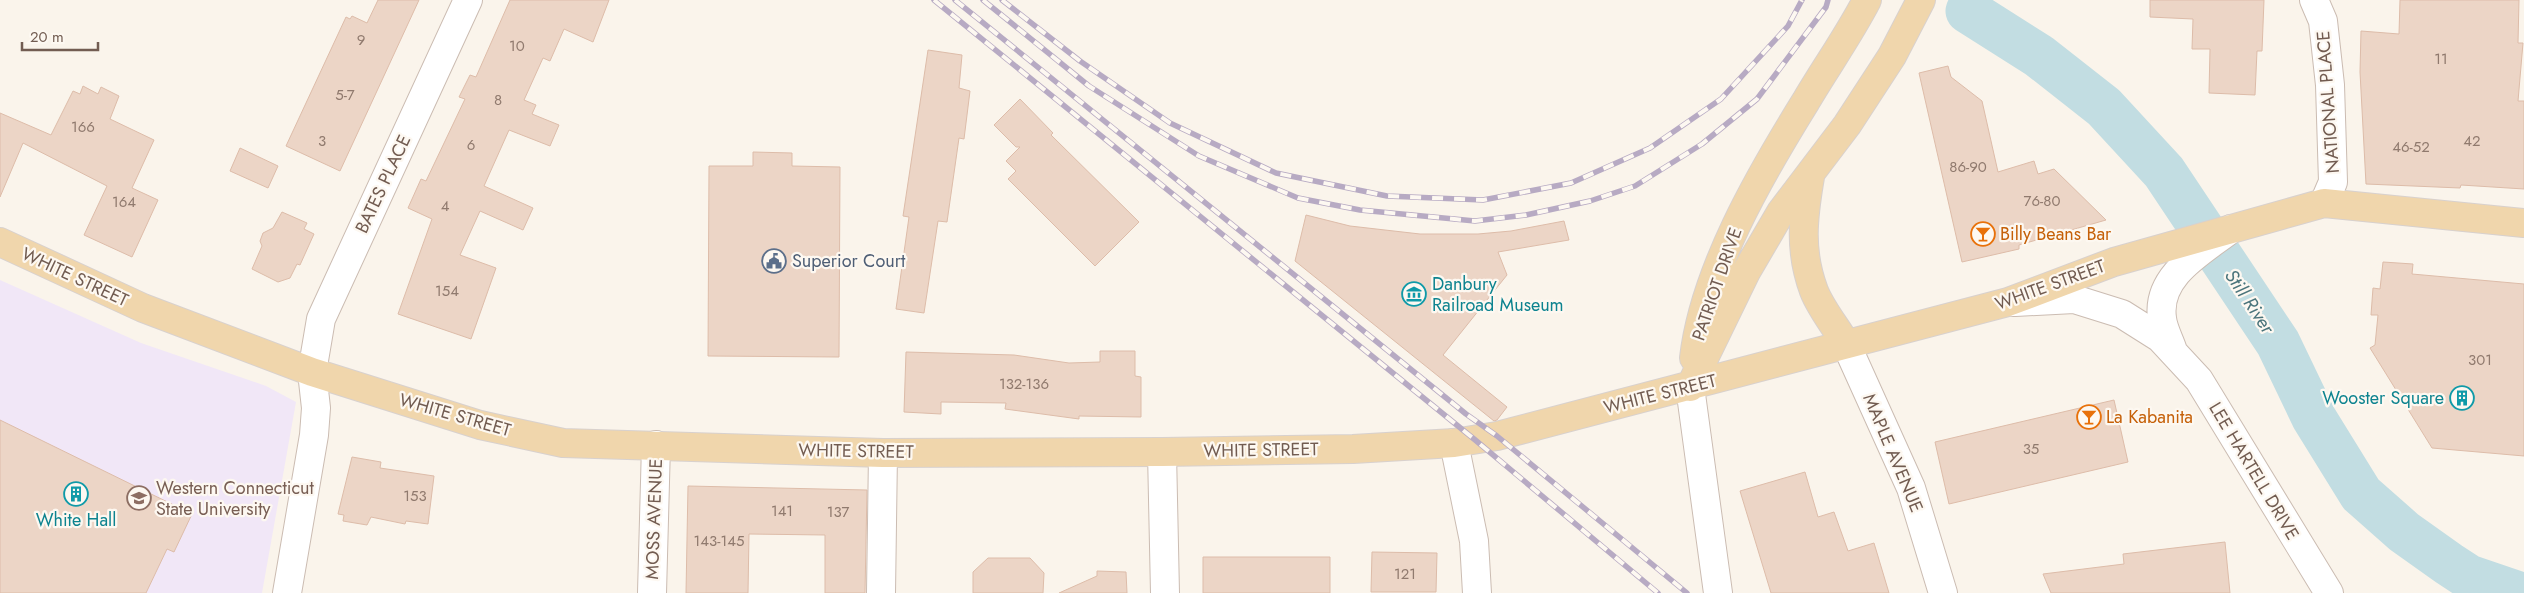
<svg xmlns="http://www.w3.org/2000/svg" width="2524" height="593" viewBox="0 0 2524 593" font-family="Jost,sans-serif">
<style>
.education{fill:#f1e7f7}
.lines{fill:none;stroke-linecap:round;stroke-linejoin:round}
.river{stroke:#c2dde2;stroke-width:45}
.building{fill:#ecd5c6;stroke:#ddbca9}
.minor-casing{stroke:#cbbcb2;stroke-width:30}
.major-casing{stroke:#d8d1ce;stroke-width:30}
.minor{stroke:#fff;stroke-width:28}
.major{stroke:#f0d6ac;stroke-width:28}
.rail-casing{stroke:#b7aac3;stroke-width:5.5}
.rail{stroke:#fdf8f1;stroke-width:4;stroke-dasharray:11;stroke-linecap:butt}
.labels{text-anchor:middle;stroke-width:4.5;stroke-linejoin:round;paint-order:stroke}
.number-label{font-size:15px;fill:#907a6e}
.street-label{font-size:18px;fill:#725c51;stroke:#fdf8f1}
.food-label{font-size:18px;fill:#c56008;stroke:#fdf8f1;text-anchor:start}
.service-label{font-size:18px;fill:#4e5e75;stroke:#fdf8f1;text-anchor:start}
.culture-label{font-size:18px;fill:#0d838f;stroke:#fdf8f1;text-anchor:start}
.education-label{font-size:18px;fill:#785e54;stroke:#fdf8f1;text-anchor:start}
.water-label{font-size:19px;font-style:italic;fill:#4a747b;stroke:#fdf8f1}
</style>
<rect width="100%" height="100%" fill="#faf4eb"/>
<path class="education" d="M 0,280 L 141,343 L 266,386 L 296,402 L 262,593 L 0,593 Z"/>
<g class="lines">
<path class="river" d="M 1968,11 L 2039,56 L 2104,107 L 2164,172 L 2278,343 L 2314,418 L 2361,494 L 2404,532 L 2449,564 L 2469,577 L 2516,593"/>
</g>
<path class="building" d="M 378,0 L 419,0 L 340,171 L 286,146 L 346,17 L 350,19 L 352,16 L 367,23 Z
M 510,0 L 609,0 L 593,42 L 564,29 L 550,61 L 543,58 L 524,100 L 536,105 L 532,114 L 559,125 L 550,146 L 509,130 L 484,186 L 533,208 L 523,230 L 480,211 L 460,255 L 496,268 L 471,339 L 398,314 L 432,219 L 408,208 L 421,179 L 426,181 L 465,99 L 459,97 L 470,75 L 476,77 Z
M 2150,0 L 2264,0 L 2262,51 L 2257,51 L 2255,95 L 2209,93 L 2210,49 L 2192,49 L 2193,19 L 2150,17 Z
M 2400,0 L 2519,0 L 2518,43 L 2523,43 L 2518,101 L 2524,101 L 2524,189 L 2461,185 L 2460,188 L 2366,184 L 2360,72 L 2361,31 L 2399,34 Z
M 928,50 L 962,55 L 959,88 L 970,91 L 964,139 L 959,138 L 947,222 L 938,221 L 924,313 L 896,309 L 909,217 L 903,216 Z
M 1948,66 L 1951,77 L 1982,101 L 1998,172 L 2034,161 L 2038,174 L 2054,169 L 2106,220 L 2019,245 L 2019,249 L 1962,262 L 1919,73 Z
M 83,86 L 98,94 L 101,87 L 119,96 L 110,119 L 154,140 L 132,188 L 158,200 L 132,257 L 84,235 L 107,186 L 23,143 L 0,197 L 0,113 L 51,135 L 73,91 L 80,94 Z
M 1020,99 L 1053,133 L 1051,135 L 1139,222 L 1095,266 L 1008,179 L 1016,171 L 1006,161 L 1020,147 L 1016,147 L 994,125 Z
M 240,148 L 278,166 L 268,188 L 230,171 Z
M 753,152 L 792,153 L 792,166 L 840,167 L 839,357 L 708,356 L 709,166 L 753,166 Z
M 282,212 L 307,223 L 304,229 L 314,234 L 300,265 L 297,264 L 290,278 L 278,282 L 252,269 L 262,246 L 260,241 L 263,233 L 273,228 Z
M 1306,215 L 1350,226 L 1420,234 L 1478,234 L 1511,231 L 1564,221 L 1569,240 L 1498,252 L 1507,275 L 1443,355 L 1507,407 L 1497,420 L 1494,421 L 1295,261 Z
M 2383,262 L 2413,264 L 2412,274 L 2524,284 L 2524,456 L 2432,448 L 2370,348 L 2375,345 L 2378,315 L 2371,315 L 2373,288 L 2380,289 Z
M 1100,351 L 1135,351 L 1135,376 L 1141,377 L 1141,417 L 1079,416 L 1079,419 L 1005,409 L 1006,403 L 941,402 L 941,414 L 904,412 L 906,352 L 1014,355 L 1069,363 L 1100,362 Z
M 2114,400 L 2128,462 L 1949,504 L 1935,442 Z
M 0,420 L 192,514 L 174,552 L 167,549 L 146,593 L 0,593 Z
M 352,457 L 381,462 L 380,468 L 434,476 L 428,524 L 406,521 L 405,524 L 371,517 L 367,525 L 343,521 L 344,515 L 338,514 Z
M 1805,472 L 1818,517 L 1834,512 L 1848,551 L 1874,543 L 1889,593 L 1771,593 L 1740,491 Z
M 688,486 L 867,490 L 865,593 L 825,593 L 825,535 L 749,534 L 748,593 L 686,593 Z
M 2225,542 L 2230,593 L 2051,593 L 2043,574 L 2124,564 L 2123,554 Z
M 1372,552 L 1437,553 L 1436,592 L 1371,592 Z
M 1203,557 L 1330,557 L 1330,593 L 1203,593 Z
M 988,558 L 1030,558 L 1044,573 L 1043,593 L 973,593 L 973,572 Z
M 1097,571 L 1126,572 L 1127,593 L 1059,593 L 1097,576 Z"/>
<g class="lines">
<g class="minor-casing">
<path id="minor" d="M 2314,0 L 2323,21 L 2330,85 L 2333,182 L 2324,203
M 2015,302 L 2074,299 L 2122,314 L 2160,338 L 2199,380 L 2329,593
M 1846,344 L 1911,488 L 1943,593
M 2173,351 C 2170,341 2163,329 2162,318 C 2156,275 2203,251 2231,229
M 1690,387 L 1718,593
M 1454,443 L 1474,541 L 1477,593
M 1162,452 L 1165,593
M 287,593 L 314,435 L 316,408 L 312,372 L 321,319 L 468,0
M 652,593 L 656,445
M 881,593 L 883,453"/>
</g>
<g class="major-casing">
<path id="major" d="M 1810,177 C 1803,218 1799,251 1814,291 C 1821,309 1836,327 1846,344
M 0,242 L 143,308 L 312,372 L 480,425 L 563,443 L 883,453 L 1162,452 L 1353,449 L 1454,443 L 1497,436 L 2008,302 L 2114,262 L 2324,203 L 2524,223
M 1694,358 C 1704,271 1760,175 1806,101 C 1826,67 1849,35 1867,0
M 1690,387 L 1746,272 L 1781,212 L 1847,125 L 1892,56 L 1921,0"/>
</g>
<use href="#minor" class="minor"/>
<use href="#major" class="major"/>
<g class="rail-casing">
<path id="rail" d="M 934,0 L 1474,439 L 1658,593
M 955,0 L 1466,414 L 1497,436 L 1687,593
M 983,0 L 1089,86 L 1199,156 L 1298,198 L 1360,210 L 1475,221 L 1526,215 L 1590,201 L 1635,186 L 1702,144 L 1757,99 L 1826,7 L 1828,0
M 1002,0 L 1080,61 L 1170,123 L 1276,173 L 1387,196 L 1483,200 L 1571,183 L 1650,148 L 1721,99 L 1788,26 L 1802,0"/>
</g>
<use href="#rail" class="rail"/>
</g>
<defs>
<g id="bar-ring" transform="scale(1.25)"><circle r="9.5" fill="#fdf8f1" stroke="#e8710a" stroke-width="1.5"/><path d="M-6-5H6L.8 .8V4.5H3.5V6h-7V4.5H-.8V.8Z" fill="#e8710a"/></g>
<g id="civic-ring" transform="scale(1.25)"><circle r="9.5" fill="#fdf8f1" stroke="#5c6f8a" stroke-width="1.5"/><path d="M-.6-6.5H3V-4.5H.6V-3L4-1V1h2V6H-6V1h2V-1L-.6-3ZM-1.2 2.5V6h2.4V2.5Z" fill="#5c6f8a"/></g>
<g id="museum-ring" transform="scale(1.25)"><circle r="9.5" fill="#fdf8f1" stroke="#0f9aa8" stroke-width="1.5"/><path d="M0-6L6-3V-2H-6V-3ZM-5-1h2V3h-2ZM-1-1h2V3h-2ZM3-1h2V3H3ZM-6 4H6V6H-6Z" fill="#0f9aa8"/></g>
<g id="building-ring" transform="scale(1.25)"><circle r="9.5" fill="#fdf8f1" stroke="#0f9aa8" stroke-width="1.5"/><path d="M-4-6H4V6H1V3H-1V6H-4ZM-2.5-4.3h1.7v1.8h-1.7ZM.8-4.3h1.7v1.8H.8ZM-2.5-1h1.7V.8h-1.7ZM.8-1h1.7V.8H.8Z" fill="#0f9aa8"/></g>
<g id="university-ring" transform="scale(1.25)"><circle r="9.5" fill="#fdf8f1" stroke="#8d6e63" stroke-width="1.5"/><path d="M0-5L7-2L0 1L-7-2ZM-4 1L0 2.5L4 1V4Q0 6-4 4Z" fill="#8d6e63"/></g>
</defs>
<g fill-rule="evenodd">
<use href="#bar-ring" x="1983" y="234"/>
<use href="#civic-ring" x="774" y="261"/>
<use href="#museum-ring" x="1414" y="294"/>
<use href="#building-ring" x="2462" y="398"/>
<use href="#bar-ring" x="2089" y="417"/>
<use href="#building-ring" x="76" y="494"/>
<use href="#university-ring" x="139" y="498"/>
</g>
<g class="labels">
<g class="number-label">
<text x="361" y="45">9</text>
<text x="517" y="51">10</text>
<text x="2441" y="64">11</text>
<text x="345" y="100">5-7</text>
<text x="498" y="105">8</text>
<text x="83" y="132">166</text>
<text x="322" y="146">3</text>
<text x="2472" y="146">42</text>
<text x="471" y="150">6</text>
<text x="2411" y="152">46-52</text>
<text x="1968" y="172">86-90</text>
<text x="2042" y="206">76-80</text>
<text x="124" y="207">164</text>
<text x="445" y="211">4</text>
<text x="447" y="296">154</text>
<text x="2480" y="365">301</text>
<text x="1024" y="389">132-136</text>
<text x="2031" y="454">35</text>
<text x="415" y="501">153</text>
<text x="782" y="516">141</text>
<text x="838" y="517">137</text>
<text x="719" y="546">143-145</text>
<text x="1405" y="579">121</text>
</g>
<g class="street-label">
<text transform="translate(2328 102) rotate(-94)" y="6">NATIONAL PLACE</text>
<text transform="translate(383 184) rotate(-65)" y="6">BATES PLACE</text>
<text transform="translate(75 277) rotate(25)" y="6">WHITE STREET</text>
<text transform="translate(1717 284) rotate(-71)" y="6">PATRIOT DRIVE</text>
<text transform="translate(2050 285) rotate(-20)" y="6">WHITE STREET</text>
<text transform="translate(1660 394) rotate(-14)" y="6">WHITE STREET</text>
<text transform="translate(455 415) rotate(16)" y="6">WHITE STREET</text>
<text transform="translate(1261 450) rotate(-1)" y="6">WHITE STREET</text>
<text transform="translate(856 451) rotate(1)" y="6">WHITE STREET</text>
<text transform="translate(1893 453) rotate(67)" y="6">MAPLE AVENUE</text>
<text transform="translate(2254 471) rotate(59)" y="6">LEE HARTELL DRIVE</text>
<text transform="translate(654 519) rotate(-88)" y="6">MOSS AVENUE</text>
</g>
<g class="food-label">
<text x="2000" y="240">Billy Beans Bar</text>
<text x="2106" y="423">La Kabanita</text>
</g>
<g class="service-label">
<text x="792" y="267">Superior Court</text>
</g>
<g class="culture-label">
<text x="1432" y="290">Danbury<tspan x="1432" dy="21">Railroad Museum</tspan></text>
<text x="2444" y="404" text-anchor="end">Wooster Square</text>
<text x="76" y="526" text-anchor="middle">White Hall</text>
</g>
<g class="education-label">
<text x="156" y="494">Western Connecticut<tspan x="156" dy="21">State University</tspan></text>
</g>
<g class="water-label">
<text transform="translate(2250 301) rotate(56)" y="7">Still River</text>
</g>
</g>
<path d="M22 42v8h76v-8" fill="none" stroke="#725c51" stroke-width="2.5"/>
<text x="30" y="42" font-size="15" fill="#725c51" stroke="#fdf8f1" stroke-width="4" paint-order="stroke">20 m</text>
</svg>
